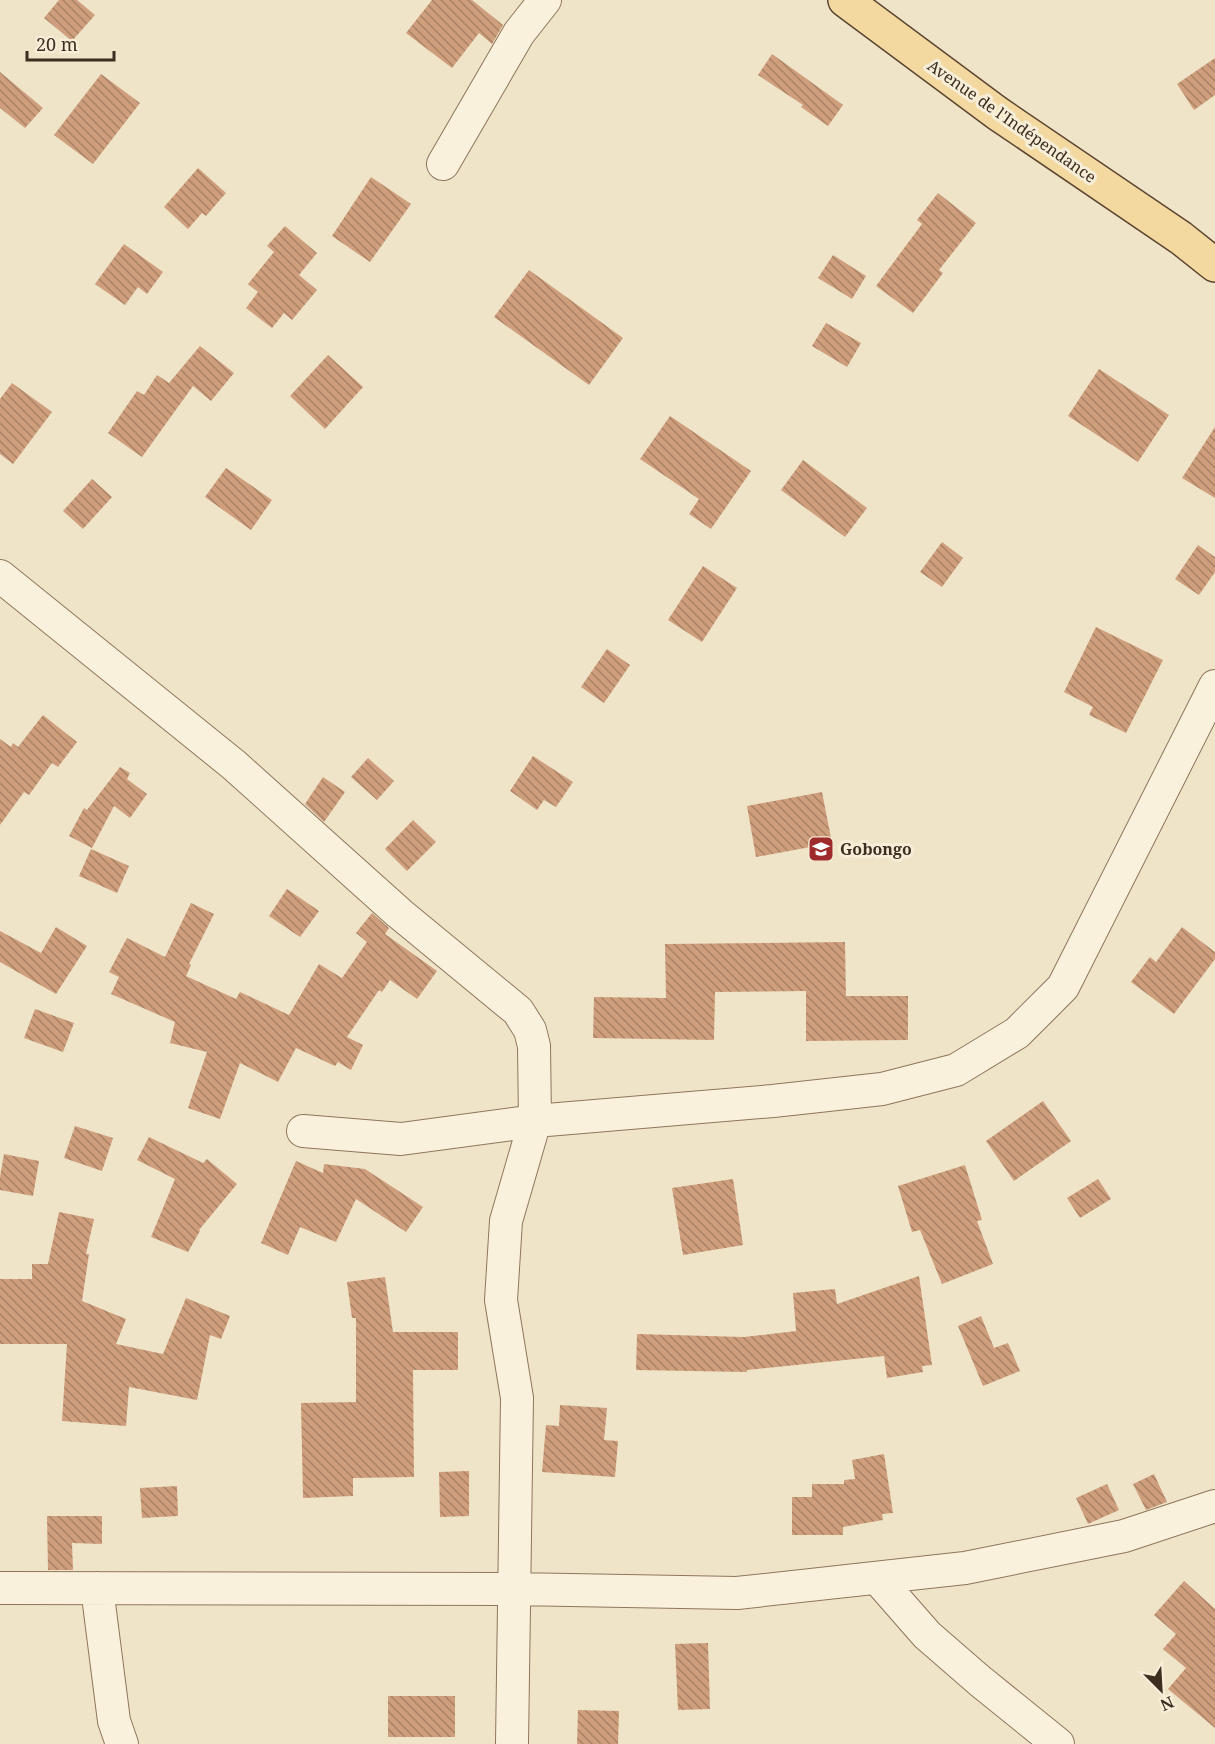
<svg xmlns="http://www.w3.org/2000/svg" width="1215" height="1744" viewBox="0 0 1215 1744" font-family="'Noto Serif',serif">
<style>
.building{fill:url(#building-back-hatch)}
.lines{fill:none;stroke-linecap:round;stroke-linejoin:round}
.minor-casing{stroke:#8d765c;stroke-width:34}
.major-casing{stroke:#5b4430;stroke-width:36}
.minor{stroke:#faf1dc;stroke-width:32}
.major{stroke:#f3d9a0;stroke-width:33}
.labels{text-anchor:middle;stroke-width:6;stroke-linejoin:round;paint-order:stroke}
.street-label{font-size:16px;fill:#3d2e20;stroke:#f7eed8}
.poi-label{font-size:16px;font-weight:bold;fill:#3d2e20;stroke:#f7eed8;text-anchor:start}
</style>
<defs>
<pattern id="building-back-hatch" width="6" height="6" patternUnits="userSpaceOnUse" patternTransform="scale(1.5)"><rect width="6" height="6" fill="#cf9f7d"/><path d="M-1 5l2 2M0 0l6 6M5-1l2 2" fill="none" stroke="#a98266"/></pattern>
</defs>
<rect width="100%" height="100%" fill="#f0e4c8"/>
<path class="building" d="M 59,0 L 77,0 L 95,15 L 72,41 L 44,18 Z
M 432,0 L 472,0 L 503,25 L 492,44 L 479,33 L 452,68 L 406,33 Z
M 772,54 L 843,105 L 828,126 L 801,107 L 803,105 L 758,75 Z
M 1215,58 L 1215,95 L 1194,110 L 1177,84 Z
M 0,72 L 43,108 L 25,128 L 0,108 Z
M 101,74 L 140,103 L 93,164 L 54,135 Z
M 198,168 L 226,193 L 206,216 L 202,213 L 188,229 L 164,207 Z
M 371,177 L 411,204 L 370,262 L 332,236 Z
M 938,193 L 976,223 L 939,270 L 943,273 L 913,313 L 876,286 L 922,224 L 917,220 Z
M 285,226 L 317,253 L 299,275 L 317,290 L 292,320 L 284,313 L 272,328 L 246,308 L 258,292 L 248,284 L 274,252 L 267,246 Z
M 124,244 L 163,272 L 147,294 L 138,287 L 125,305 L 95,284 Z
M 833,255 L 866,276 L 852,299 L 818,278 Z
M 529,270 L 623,338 L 589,385 L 494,317 Z
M 826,323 L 861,343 L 847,367 L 812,346 Z
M 200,346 L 234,373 L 211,401 L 193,386 L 142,457 L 108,433 L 137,391 L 144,395 L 157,375 L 169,383 Z
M 328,355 L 363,387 L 325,429 L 290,396 Z
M 1099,369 L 1169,415 L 1138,462 L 1068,416 Z
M 12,383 L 52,412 L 13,464 L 0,454 L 0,399 Z
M 670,416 L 751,471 L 711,529 L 689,514 L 699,499 L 640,459 Z
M 1215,427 L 1215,498 L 1182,478 Z
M 803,460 L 867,508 L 845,537 L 781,490 Z
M 226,468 L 272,500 L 251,530 L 205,497 Z
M 92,479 L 112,497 L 83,529 L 63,511 Z
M 942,542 L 963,558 L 942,587 L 920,572 Z
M 1198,545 L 1215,557 L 1215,572 L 1199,595 L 1175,579 Z
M 703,566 L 737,588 L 702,642 L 668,620 Z
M 1096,627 L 1163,660 L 1126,733 L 1089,715 L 1093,707 L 1064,692 Z
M 607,649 L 630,665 L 604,703 L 581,687 Z
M 43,715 L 77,742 L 58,767 L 52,763 L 29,795 L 24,792 L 0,825 L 0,739 L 11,747 L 13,743 L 18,747 Z
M 533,756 L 573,782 L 556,807 L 544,800 L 537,810 L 510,791 Z
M 368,758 L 394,781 L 377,800 L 351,777 Z
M 120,767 L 130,773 L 127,779 L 147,794 L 130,818 L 114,806 L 92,848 L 69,836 L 84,808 L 87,810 Z
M 323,777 L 345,792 L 324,822 L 305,804 Z
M 822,792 L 832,843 L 756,857 L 747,806 Z
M 413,820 L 436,842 L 407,871 L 385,849 Z
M 91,849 L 129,866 L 117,893 L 79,876 Z
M 287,889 L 319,911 L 300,937 L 269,916 Z
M 191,903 L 214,914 L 189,964 L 191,965 L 186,976 L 236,999 L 240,992 L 289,1015 L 319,964 L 342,978 L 367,942 L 356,933 L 372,913 L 389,928 L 385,934 L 437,971 L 417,999 L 390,980 L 382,992 L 379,990 L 347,1037 L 363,1045 L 351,1070 L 338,1062 L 335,1066 L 296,1048 L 278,1082 L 240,1063 L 220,1119 L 188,1108 L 207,1052 L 170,1043 L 175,1022 L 111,994 L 119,977 L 109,972 L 127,938 L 165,957 Z
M 56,927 L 87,946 L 56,994 L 0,962 L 0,931 L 41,953 Z
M 1182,927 L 1215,952 L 1215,959 L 1174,1014 L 1131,982 L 1150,957 L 1156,962 Z
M 845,942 L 846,996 L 908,996 L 908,1040 L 806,1041 L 806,991 L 715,992 L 714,1040 L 593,1038 L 594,997 L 666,998 L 665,944 Z
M 35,1009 L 74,1023 L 63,1052 L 24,1038 Z
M 1043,1101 L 1071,1141 L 1014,1181 L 986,1141 Z
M 75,1126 L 113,1138 L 102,1171 L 64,1158 Z
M 149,1137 L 203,1163 L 207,1159 L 237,1184 L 199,1230 L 200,1231 L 188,1252 L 151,1237 L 175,1179 L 137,1160 Z
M 4,1154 L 39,1161 L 33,1196 L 0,1190 L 0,1177 Z
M 296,1161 L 323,1173 L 324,1164 L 365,1169 L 423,1207 L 406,1232 L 356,1199 L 336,1242 L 300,1227 L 288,1255 L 261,1243 Z
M 965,1165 L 982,1220 L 977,1221 L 993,1264 L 942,1284 L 920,1230 L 912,1232 L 898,1186 Z
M 733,1179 L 743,1245 L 683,1255 L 672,1188 Z
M 1098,1179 L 1111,1199 L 1080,1218 L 1067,1198 Z
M 59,1212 L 94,1219 L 86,1254 L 89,1254 L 82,1301 L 126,1319 L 116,1344 L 163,1354 L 186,1298 L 230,1316 L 221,1339 L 210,1335 L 197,1400 L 129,1387 L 126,1426 L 62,1421 L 67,1344 L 0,1344 L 0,1279 L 32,1279 L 32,1264 L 48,1264 Z
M 919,1276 L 932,1365 L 922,1366 L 923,1372 L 887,1378 L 884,1356 L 747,1370 L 747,1372 L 636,1370 L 637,1334 L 744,1337 L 796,1331 L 793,1293 L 835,1289 L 837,1304 Z
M 385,1277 L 393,1332 L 458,1332 L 458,1370 L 413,1370 L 414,1477 L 353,1478 L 353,1496 L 303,1498 L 301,1403 L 356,1402 L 356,1318 L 352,1318 L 347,1282 Z
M 981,1316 L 994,1348 L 1008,1343 L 1020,1371 L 983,1386 L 958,1326 Z
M 560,1405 L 607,1408 L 604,1440 L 618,1441 L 615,1477 L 542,1472 L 546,1425 L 559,1426 Z
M 884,1454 L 893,1513 L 882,1514 L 883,1520 L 843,1527 L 843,1535 L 792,1535 L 792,1497 L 812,1497 L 812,1484 L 844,1484 L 844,1480 L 855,1479 L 852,1460 Z
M 469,1471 L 469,1516 L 440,1517 L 439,1472 Z
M 1154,1474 L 1167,1502 L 1146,1510 L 1133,1484 Z
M 1107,1484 L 1119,1510 L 1088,1524 L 1076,1498 Z
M 177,1486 L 178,1516 L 142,1518 L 140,1488 Z
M 47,1516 L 102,1516 L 102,1544 L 72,1543 L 73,1570 L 48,1570 Z
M 1184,1581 L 1215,1609 L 1215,1728 L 1168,1689 L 1186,1668 L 1163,1649 L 1176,1634 L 1154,1615 Z
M 708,1643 L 710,1709 L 678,1710 L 675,1644 Z
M 388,1696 L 455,1696 L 455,1737 L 388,1737 Z
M 578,1710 L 619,1711 L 618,1744 L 577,1744 Z"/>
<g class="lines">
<g class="minor-casing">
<path id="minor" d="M 443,164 L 519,33 L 545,0
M 0,576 L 234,765 L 399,913 L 518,1011 L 530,1030 L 534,1046 L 535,1121 L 506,1221 L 501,1300 L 517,1398 L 512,1744
M 303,1131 L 401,1139 L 535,1121 L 773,1101 L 882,1089 L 956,1070 L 1017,1033 L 1063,987 L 1215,686
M 878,1579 L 927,1635 L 980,1681 L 1058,1744
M 0,1588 L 514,1589 L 737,1593 L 965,1568 L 1124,1536 L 1215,1506
M 97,1588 L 114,1721 L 122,1744"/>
</g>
<g class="major-casing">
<path id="major" d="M 845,0 L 997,113 L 1181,238 L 1215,265"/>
</g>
<use href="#minor" class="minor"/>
<use href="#major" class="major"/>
</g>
<defs>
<g id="school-square" transform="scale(1.35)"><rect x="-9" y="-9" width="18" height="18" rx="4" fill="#9e2a2b" stroke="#f7eed8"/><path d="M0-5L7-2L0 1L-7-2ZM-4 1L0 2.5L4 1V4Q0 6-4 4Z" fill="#fff"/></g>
</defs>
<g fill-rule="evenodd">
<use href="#school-square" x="821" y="849"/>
</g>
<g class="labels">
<g class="street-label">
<text transform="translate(1012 121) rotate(35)" y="6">Avenue de l'Indépendance</text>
</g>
<g class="poi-label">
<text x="840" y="855">Gobongo</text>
</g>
</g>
<g transform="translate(1161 1690) rotate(156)" stroke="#f7eed8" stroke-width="4.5" paint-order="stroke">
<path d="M0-4.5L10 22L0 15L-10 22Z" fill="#3d2e20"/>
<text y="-9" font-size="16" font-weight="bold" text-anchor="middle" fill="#3d2e20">N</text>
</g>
<path d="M27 51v9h87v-9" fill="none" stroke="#3d2e20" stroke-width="3"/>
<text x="36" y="51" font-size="18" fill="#3d2e20" stroke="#f7eed8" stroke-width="4.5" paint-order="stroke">20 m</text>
</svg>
